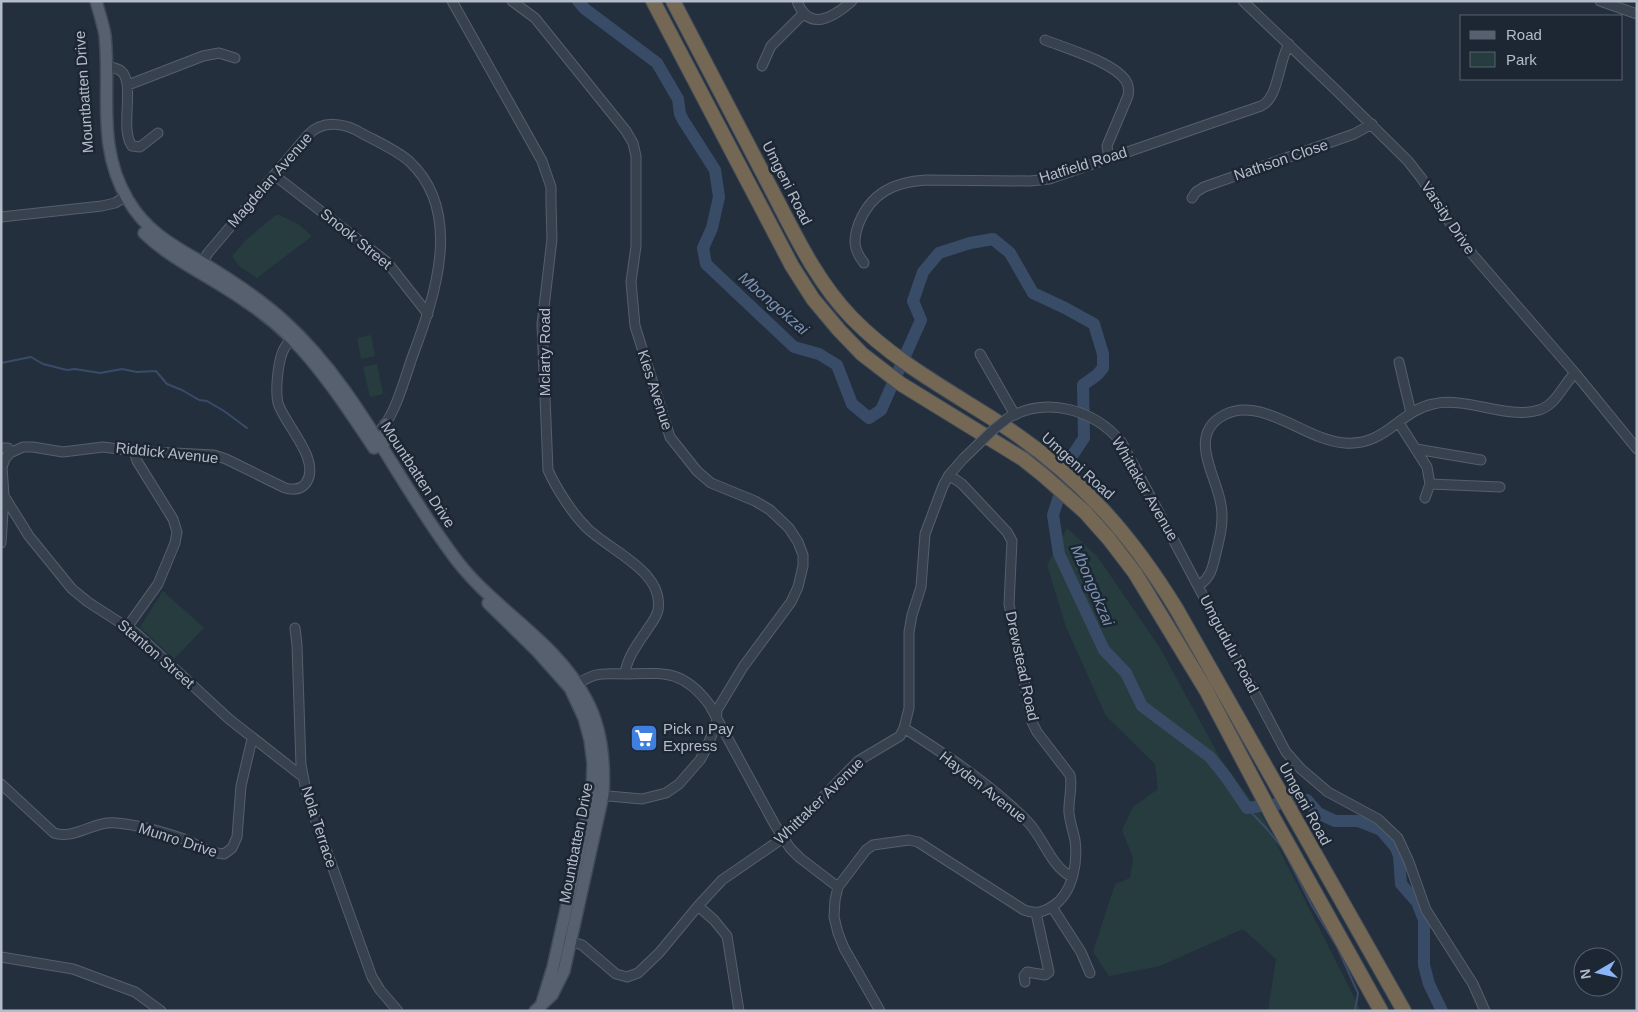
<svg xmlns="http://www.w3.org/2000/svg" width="1638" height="1012" viewBox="0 0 1638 1012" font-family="Arial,sans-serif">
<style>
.green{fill:#263c3f}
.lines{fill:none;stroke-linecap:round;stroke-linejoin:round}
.stream{stroke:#394c67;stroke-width:2}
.river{stroke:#394c67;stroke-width:12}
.minor-casing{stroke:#565f6c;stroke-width:11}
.major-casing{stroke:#414a57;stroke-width:14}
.highway-casing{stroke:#434c59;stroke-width:16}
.minor{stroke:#38414e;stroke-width:9}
.major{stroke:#56606e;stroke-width:11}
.highway{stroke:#746855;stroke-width:14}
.minor-bridge-casing{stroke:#565f6c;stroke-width:11;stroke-linecap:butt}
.minor-bridge{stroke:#38414e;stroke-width:9}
.labels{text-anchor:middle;stroke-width:5;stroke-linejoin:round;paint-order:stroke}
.street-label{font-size:15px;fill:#b4bcc9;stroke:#1d2633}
.poi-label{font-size:15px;fill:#b4bcc9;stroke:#1d2633;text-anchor:start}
.water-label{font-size:16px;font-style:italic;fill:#7c92b1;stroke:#1d2633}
</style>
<rect width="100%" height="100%" fill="#242f3e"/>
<path class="green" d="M 276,215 L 279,215 L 298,224 L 312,236 L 257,278 L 239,266 L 232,256 L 246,240 Z
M 371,335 L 375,356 L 361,359 L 357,338 Z
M 377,364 L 383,394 L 370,397 L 363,367 Z
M 1067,528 L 1097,556 L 1160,648 L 1219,756 L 1264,819 L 1361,1011 L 1268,1011 L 1276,959 L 1243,929 L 1160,966 L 1109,976 L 1093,952 L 1115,884 L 1130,878 L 1133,858 L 1122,830 L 1133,807 L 1158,789 L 1155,764 L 1106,716 L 1066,627 L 1047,565 Z
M 163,591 L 204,628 L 174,659 L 140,627 Z"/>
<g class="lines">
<path class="stream" d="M 1,363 L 31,357 L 43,364 L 67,370 L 75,369 L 100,373 L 122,369 L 137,372 L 156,371 L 167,384 L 182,390 L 199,400 L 207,401 L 224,411 L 247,428
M 1247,808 L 1267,829 L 1283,849 L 1312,906 L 1337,947 L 1358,993 L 1355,1011"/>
<path class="river" d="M 578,1 L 585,9 L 657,63 L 678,99 L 680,114 L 683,120 L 715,170 L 719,197 L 712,228 L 703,248 L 706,264 L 794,347 L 819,354 L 837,365 L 852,404 L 869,418 L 881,410 L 921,320 L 913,301 L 923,272 L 939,253 L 970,243 L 993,239 L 1010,253 L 1033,293 L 1065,308 L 1094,324 L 1103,354 L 1103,368 L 1097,375 L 1083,385 L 1084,438 L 1072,456 L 1053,515 L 1059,554 L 1104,650 L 1126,673 L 1142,706 L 1210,757 L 1226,777 L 1247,808 L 1307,800 L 1318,813 L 1335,821 L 1358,821 L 1381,830 L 1396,848 L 1399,856 L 1401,884 L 1417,902 L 1424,920 L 1424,965 L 1429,984 L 1442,1011"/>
<g class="minor-casing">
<path id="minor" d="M 452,1 L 542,161 L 551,187 L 551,204 L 552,239 L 542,324 L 548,470 C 556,488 572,513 586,527 C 608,550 665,571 658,610 C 657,616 653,621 649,627 C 640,641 627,656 625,674
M 512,1 L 535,18 L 626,131 L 633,143 L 636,156 L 636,246 L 631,282 L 635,326 L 670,437 L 697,471 L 711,483 L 755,501 L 770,510 L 789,528 L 798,542 L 803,555 L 803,566 L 798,587 L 791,602 L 743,667 L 717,710 L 716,725 L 705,751 L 700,760 L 679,784 L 666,793 L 642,799 L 597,795
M 797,1 C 809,33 834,17 852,1
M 1243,1 L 1337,91 L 1408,161 L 1422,179 L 1459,237 L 1473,255 L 1575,373 L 1637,449
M 1600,1 L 1637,14
M 1045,40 C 1065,48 1114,62 1126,81 C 1129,86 1129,91 1128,96 L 1109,141 L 1107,146 L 1109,158
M 106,66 C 111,67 117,68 121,71 C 136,83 119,128 132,146 L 140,147 L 158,133
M 762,66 L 771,46 L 803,14
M 128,85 L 203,56 L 219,53 L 235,58
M 274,175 L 387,262 L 428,314
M 1192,198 L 1196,192 L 1204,187 L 1354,134 L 1372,124
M 1,217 L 102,206 L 115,203 L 126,196
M 864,263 C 853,249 853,239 859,223 C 871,193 894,182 926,180 L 1030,181 L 1049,179 L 1261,106 C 1279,98 1278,62 1289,44
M 200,266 L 208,253 L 308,135 C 323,119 346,123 363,134 C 378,142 396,150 409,161 C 464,212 435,296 413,355 C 406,374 396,413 382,428
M 980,354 L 1015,415
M 1399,362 L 1411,413
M 1008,418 C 1047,396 1094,409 1122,443 L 1286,752 L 1301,769 L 1328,792 L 1378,819 L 1398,838 L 1409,862 L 1426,910 L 1473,984 L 1485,1011
M 1399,423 L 1427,467 L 1430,484 L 1425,498
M 1,448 L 8,448 L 11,452
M 1416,449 L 1481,460
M 1430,484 L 1500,487
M 4,496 L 29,536 L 72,589 L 88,602 L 136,633 L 229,719 L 303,777
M 1,543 L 4,496 L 2,467 L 5,459 L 10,453 L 23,447 L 33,447 L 63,452 L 103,447 L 134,451 L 214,455 L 226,459 L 285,488 C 293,490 301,490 306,483 C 322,460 284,424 278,403 C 275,390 278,358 285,347 C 288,342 292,339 295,335
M 1199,585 C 1211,578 1213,566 1216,553 C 1220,537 1224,521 1221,505 C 1217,476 1186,435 1224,415 C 1262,395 1306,441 1345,443 C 1386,446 1399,411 1433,404 C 1466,396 1507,420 1539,410 C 1556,405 1563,385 1575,373
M 128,626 L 158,584 L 175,543 L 177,532 L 173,519 L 137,461 L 134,451
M 295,628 L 297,645 L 301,765 L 307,796 L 372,977 L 380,990 L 398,1011
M 572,687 C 597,671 599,674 627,674 C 665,673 683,670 709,704 L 775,825 L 790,848 L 800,858 L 838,887
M 904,728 C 946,755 992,785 1027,821 C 1044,838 1050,866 1072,877
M 1,784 L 54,833 C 75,840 94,820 117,823 C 138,825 160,831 181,838 C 198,844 204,852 224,854 L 232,848 L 237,837 L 241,786 L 252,739
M 698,906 L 714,920 L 727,936 L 739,1011
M 1052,907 L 1081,952 L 1090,973
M 566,940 L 582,945 L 616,974 L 627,977 L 638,973 L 659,953 L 698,906 L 722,880 L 783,838 L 858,761 L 900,736 L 904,728 L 909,708 L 909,632 L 912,615 L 921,587 L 925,534 L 943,486 L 949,475 L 963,459
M 1,957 L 73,969 L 135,992 L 161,1011
M 1025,982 L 1024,976 L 1027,972 L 1045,975 L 1049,972 L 1036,913
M 880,1011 L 844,948 L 838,933 L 834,917 L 835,900 L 838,887 L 866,850 L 873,845 L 909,840 L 918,842 L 1024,910 C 1035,914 1042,913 1053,906 C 1073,893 1078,862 1075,840 C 1073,831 1070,822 1069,813 C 1068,800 1073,787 1070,775 L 1037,732 L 1032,722 L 1009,604 L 1012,541 L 1007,532 L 978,501 L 962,484 L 949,475"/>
</g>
<g class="major-casing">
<path id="major" d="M 96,1 C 99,12 103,24 105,35 C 111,92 96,147 128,200 C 147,232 172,245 203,263 C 231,280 259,298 284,321 C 358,388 397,483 458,562 C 497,612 556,641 586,699 C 602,728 605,762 603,795 L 564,971 L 552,995 L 535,1011
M 144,233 C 174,262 214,278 248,303 C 263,313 279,326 292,339 C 322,369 350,412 374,448
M 383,447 L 386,424
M 488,603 L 537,651 L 570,688 L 584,718 L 590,740 L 593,763 L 592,794 L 553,967 L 541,1006"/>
</g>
<g class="highway-casing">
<path id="highway" d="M 653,1 L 792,266 L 813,299 L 839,330 L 862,354 L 901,384 L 1023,459 L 1043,475 L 1085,512 L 1109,539 L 1135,573 L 1206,690 L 1274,819 L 1381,1011
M 673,1 C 704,61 736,121 767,181 C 792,228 814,279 852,318 C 898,365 956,394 1010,430 C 1082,479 1132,536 1177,610 L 1404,1011"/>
</g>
<use href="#minor" class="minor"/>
<use href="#major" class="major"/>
<use href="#highway" class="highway"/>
<g class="minor-bridge-casing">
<path id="minor-bridge" d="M 963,459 L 994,429 L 1008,418"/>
</g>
<use href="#minor-bridge" class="minor-bridge"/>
</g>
<defs>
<g id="supermarket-square" transform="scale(1.4375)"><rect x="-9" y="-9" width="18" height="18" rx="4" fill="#3f7fe0" stroke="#1d2633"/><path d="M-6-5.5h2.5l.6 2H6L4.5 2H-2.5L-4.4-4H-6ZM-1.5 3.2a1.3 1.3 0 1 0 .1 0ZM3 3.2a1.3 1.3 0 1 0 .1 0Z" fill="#fff"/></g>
</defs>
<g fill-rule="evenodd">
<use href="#supermarket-square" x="644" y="738"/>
</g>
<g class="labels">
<g class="street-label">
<text transform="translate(84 92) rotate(-94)" y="5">Mountbatten Drive</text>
<text transform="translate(1281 160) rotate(-19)" y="5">Nathson Close</text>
<text transform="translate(1083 165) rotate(-17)" y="5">Hatfield Road</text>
<text transform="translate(270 180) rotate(-49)" y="5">Magdelan Avenue</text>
<text transform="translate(787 183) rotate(63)" y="5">Umgeni Road</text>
<text transform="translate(1448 218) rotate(56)" y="5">Varsity Drive</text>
<text transform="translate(356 239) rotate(39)" y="5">Snook Street</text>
<text transform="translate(545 352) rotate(-90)" y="5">Mclarty Road</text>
<text transform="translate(655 390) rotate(72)" y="5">Kies Avenue</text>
<text transform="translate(167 453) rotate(6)" y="5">Riddick Avenue</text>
<text transform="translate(1078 466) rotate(42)" y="5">Umgeni Road</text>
<text transform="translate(418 475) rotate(57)" y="5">Mountbatten Drive</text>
<text transform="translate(1145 489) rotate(60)" y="5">Whittaker Avenue</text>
<text transform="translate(1229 644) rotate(62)" y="5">Umgudulu Road</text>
<text transform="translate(156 654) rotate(41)" y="5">Stanton Street</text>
<text transform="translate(1022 666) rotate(78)" y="5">Drewstead Road</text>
<text transform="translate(983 787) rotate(38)" y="5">Hayden Avenue</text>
<text transform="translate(819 801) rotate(-44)" y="5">Whittaker Avenue</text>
<text transform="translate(1305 804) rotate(61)" y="5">Umgeni Road</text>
<text transform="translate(319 827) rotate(72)" y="5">Nola Terrace</text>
<text transform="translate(178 840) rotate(18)" y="5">Munro Drive</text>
<text transform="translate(576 843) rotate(-79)" y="5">Mountbatten Drive</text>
</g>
<g class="poi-label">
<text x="663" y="734">Pick n Pay<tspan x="663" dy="17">Express</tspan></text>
</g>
<g class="water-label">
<text transform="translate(774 303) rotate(41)" y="6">Mbongokzai</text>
<text transform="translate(1093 585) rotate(67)" y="6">Mbongokzai</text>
</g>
</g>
<rect width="1638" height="1012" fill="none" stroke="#b4bcc9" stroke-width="5"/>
<rect x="1460" y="15" width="162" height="65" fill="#1d2633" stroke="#59626f"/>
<rect x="1470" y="31" width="25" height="8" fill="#56606e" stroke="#59626f"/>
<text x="1506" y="40" font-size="15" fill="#b4bcc9">Road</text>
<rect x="1470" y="52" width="25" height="15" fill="#263c3f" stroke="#59626f"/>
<text x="1506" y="65" font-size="15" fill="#b4bcc9">Park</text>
<g transform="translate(1598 972) rotate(261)"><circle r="24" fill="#1d2633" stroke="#59626f"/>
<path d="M0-4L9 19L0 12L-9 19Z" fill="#8ab4f8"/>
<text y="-8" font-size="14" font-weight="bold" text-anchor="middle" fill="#b4bcc9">N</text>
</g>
</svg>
